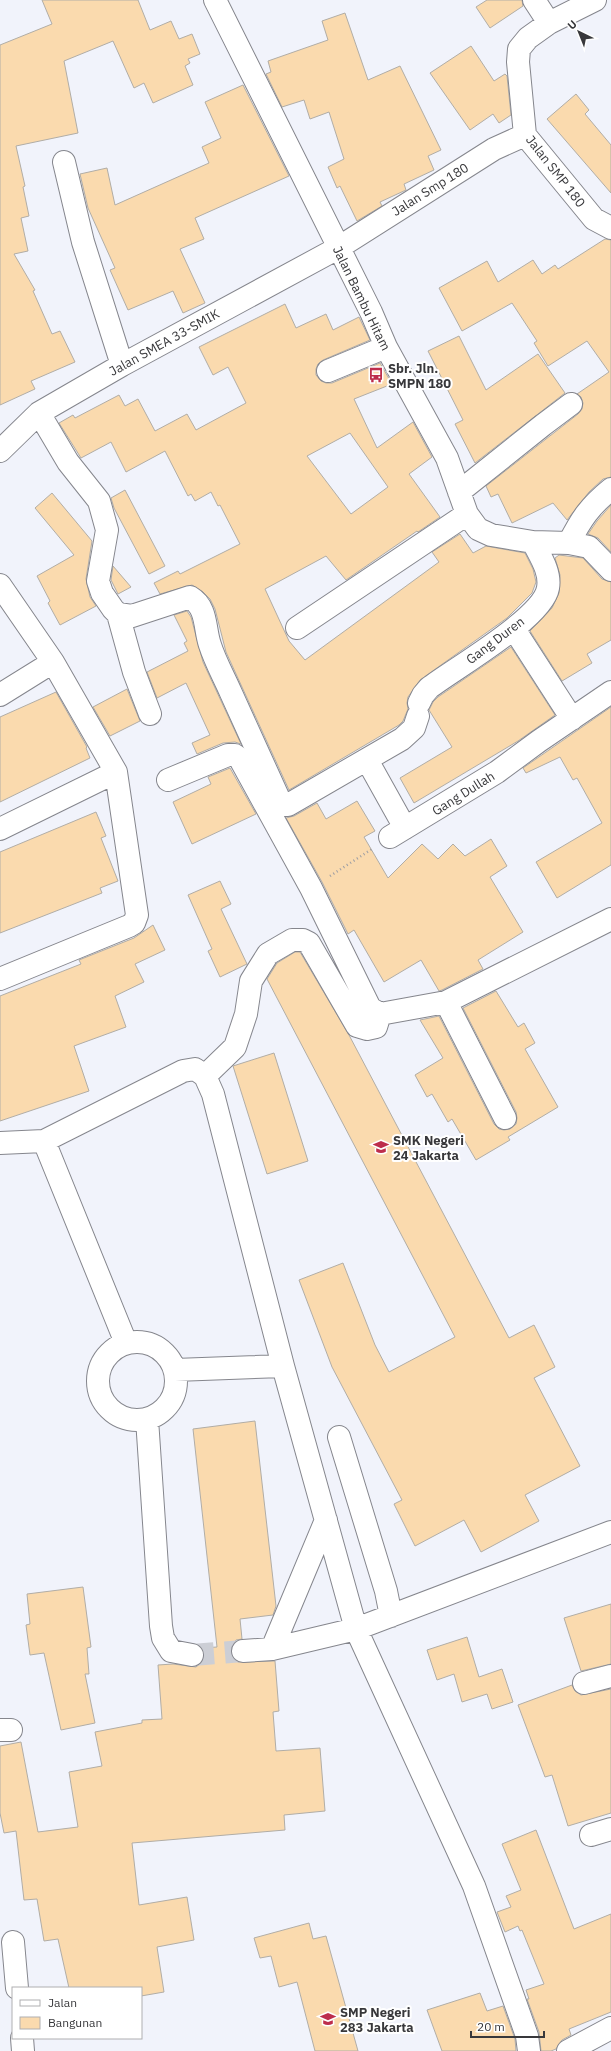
<svg xmlns="http://www.w3.org/2000/svg" width="611" height="2051" viewBox="0 0 611 2051" font-family="'IBM Plex Sans',sans-serif">
<style>
.building{fill:#fadaae;stroke:#b1ada6;fill-rule:evenodd}
.lines{fill:none;stroke-linecap:round;stroke-linejoin:round}
.minor-tunnel{stroke:#ccced5;stroke-width:22;stroke-dasharray:22 11;stroke-linecap:butt}
.minor-casing{stroke:#85868d;stroke-width:24}
.path{stroke:#9d9ea4;stroke-width:2.5;stroke-dasharray:1 3;stroke-linecap:butt}
.minor{stroke:#fff;stroke-width:22}
.labels{text-anchor:middle;stroke-width:4;stroke-linejoin:round;paint-order:stroke}
.street-label{font-size:13px;fill:#38383b;stroke:#fff}
.poi-label{font-size:13px;font-weight:bold;fill:#38383b;stroke:#fff;text-anchor:start}
</style>
<rect width="100%" height="100%" fill="#f1f3fb"/>
<path class="building" d="M 42,0 L 138,0 L 150,30 L 171,21 L 179,39 L 192,34 L 200,54 L 188,59 L 190,63 L 185,66 L 193,85 L 153,103 L 144,83 L 134,88 L 113,41 L 64,61 L 78,133 L 16,146 L 25,186 L 23,187 L 29,216 L 21,218 L 28,251 L 14,254 L 35,290 L 33,291 L 52,334 L 60,331 L 75,362 L 31,381 L 35,389 L 0,405 L 0,45 L 52,24 Z
M 487,0 L 522,0 L 523,6 L 490,28 L 476,7 Z
M 345,13 L 368,80 L 400,66 L 441,150 L 428,156 L 434,170 L 404,184 L 406,190 L 380,202 L 382,206 L 357,221 L 340,186 L 337,188 L 328,167 L 344,159 L 329,112 L 310,119 L 304,100 L 282,107 L 266,74 L 271,72 L 268,61 L 328,40 L 322,21 Z
M 471,46 L 494,81 L 505,74 L 507,76 L 511,115 L 499,123 L 493,114 L 470,130 L 430,73 Z
M 243,85 L 289,176 L 195,218 L 204,239 L 180,249 L 205,303 L 183,313 L 173,291 L 128,310 L 110,270 L 115,268 L 88,208 L 80,174 L 107,168 L 115,205 L 209,163 L 202,147 L 221,138 L 205,102 Z
M 576,94 L 589,110 L 585,114 L 611,145 L 611,193 L 547,119 Z
M 605,239 L 611,240 L 611,477 L 603,479 L 589,492 L 567,520 L 553,503 L 512,523 L 498,494 L 491,497 L 486,486 L 578,414 L 582,409 L 583,403 L 581,397 L 577,394 L 609,372 L 587,341 L 548,366 L 534,343 L 537,341 L 512,303 L 462,331 L 439,288 L 487,261 L 498,282 L 533,260 L 542,274 L 555,265 L 558,269 Z
M 285,304 L 296,328 L 326,314 L 333,330 L 359,317 L 370,340 L 323,360 L 318,364 L 316,369 L 316,375 L 321,381 L 326,383 L 332,383 L 380,363 L 392,384 L 354,399 L 377,448 L 413,422 L 432,457 L 409,474 L 440,517 L 418,532 L 417,531 L 346,580 L 326,556 L 265,589 L 289,641 L 305,660 L 439,562 L 432,552 L 460,534 L 473,553 L 486,546 L 525,553 L 533,569 L 536,582 L 532,593 L 507,618 L 420,680 L 408,697 L 407,703 L 408,709 L 403,721 L 399,725 L 289,790 L 226,652 L 215,609 L 210,599 L 203,592 L 192,585 L 160,594 L 154,583 L 178,571 L 180,574 L 240,544 L 220,505 L 218,506 L 211,492 L 195,501 L 191,494 L 188,496 L 165,451 L 126,472 L 111,442 L 81,458 L 59,423 L 73,415 L 75,418 L 119,395 L 125,406 L 138,399 L 155,431 L 187,414 L 196,430 L 246,403 L 228,367 L 213,375 L 199,347 ZM 350,433 L 388,487 L 351,514 L 307,456 Z
M 459,336 L 486,390 L 538,354 L 565,393 L 475,463 L 455,424 L 463,420 L 428,351 Z
M 125,490 L 165,566 L 149,574 L 114,508 L 111,498 Z
M 52,493 L 92,541 L 86,579 L 90,597 L 96,606 L 60,625 L 48,603 L 50,601 L 37,576 L 74,555 L 35,508 Z
M 611,505 L 611,552 L 598,538 L 588,534 L 597,521 Z
M 559,555 L 583,558 L 602,579 L 611,582 L 611,640 L 587,654 L 592,663 L 562,681 L 530,631 L 552,608 L 559,593 L 560,575 L 555,558 Z
M 113,566 L 131,587 L 118,594 L 111,580 Z
M 187,611 L 191,617 L 203,662 L 241,744 L 235,742 L 223,743 L 197,754 L 192,743 L 210,735 L 186,683 L 157,698 L 147,672 L 188,651 L 184,643 L 187,641 L 174,615 Z
M 511,647 L 555,715 L 518,741 L 414,803 L 400,778 L 452,747 L 429,710 L 433,702 L 438,697 Z
M 127,689 L 140,721 L 110,736 L 93,707 Z
M 56,692 L 87,747 L 86,748 L 90,758 L 0,802 L 0,717 Z
M 611,707 L 611,865 L 557,898 L 536,862 L 602,823 L 577,778 L 573,780 L 560,757 L 526,773 L 523,768 Z
M 230,768 L 256,814 L 192,844 L 173,802 L 211,784 L 208,777 Z
M 357,801 L 375,831 L 364,837 L 388,878 L 422,844 L 438,859 L 453,844 L 465,856 L 491,839 L 507,866 L 490,877 L 523,932 L 478,960 L 483,969 L 442,990 L 439,991 L 421,960 L 384,982 L 354,930 L 348,934 L 322,882 L 286,818 L 294,816 L 317,803 L 326,819 Z
M 96,812 L 106,836 L 101,838 L 118,881 L 100,888 L 102,893 L 0,933 L 0,852 Z
M 220,881 L 231,904 L 221,909 L 247,964 L 220,977 L 208,951 L 212,949 L 188,895 Z
M 153,925 L 165,950 L 135,964 L 144,982 L 115,996 L 126,1027 L 74,1046 L 89,1091 L 0,1121 L 0,996 L 81,964 L 79,960 L 134,938 Z
M 295,952 L 300,952 L 349,1035 L 509,1338 L 534,1325 L 555,1367 L 534,1378 L 580,1466 L 525,1495 L 539,1521 L 481,1552 L 464,1520 L 415,1546 L 394,1504 L 402,1500 L 332,1367 L 299,1280 L 343,1263 L 375,1345 L 389,1372 L 455,1337 L 267,979 L 277,963 Z
M 496,991 L 518,1027 L 524,1023 L 535,1043 L 525,1049 L 558,1107 L 508,1137 L 510,1140 L 476,1160 L 452,1119 L 448,1122 L 432,1094 L 427,1097 L 415,1075 L 443,1058 L 420,1020 L 439,1016 L 494,1124 L 499,1129 L 504,1130 L 510,1129 L 516,1124 L 517,1118 L 516,1112 L 463,1008 Z
M 274,1053 L 308,1161 L 267,1174 L 233,1066 Z
M 255,1421 L 276,1606 L 273,1615 L 240,1619 L 242,1639 L 236,1640 L 232,1645 L 231,1652 L 233,1658 L 238,1662 L 275,1661 L 279,1711 L 273,1712 L 276,1751 L 320,1748 L 325,1811 L 284,1815 L 285,1830 L 132,1843 L 139,1905 L 187,1897 L 194,1940 L 157,1947 L 164,1992 L 141,1996 L 141,1988 L 69,1988 L 58,1939 L 44,1941 L 37,1899 L 24,1900 L 16,1831 L 4,1833 L 0,1813 L 0,1746 L 21,1742 L 38,1832 L 78,1827 L 69,1772 L 102,1766 L 95,1732 L 142,1723 L 142,1720 L 162,1719 L 158,1665 L 173,1664 L 196,1667 L 201,1663 L 204,1658 L 202,1648 L 217,1647 L 193,1429 Z
M 83,1587 L 91,1647 L 87,1648 L 89,1674 L 85,1674 L 95,1723 L 61,1730 L 44,1653 L 30,1655 L 26,1625 L 30,1624 L 27,1594 Z
M 611,1604 L 611,1664 L 581,1671 L 564,1618 Z
M 467,1637 L 479,1677 L 502,1669 L 513,1702 L 492,1709 L 487,1694 L 462,1702 L 454,1674 L 437,1680 L 427,1650 Z
M 572,1685 L 575,1691 L 581,1695 L 611,1689 L 611,1813 L 568,1826 L 552,1775 L 545,1777 L 518,1705 Z
M 536,1830 L 574,1929 L 611,1914 L 611,2012 L 569,2029 L 571,2035 L 562,2040 L 556,2049 L 551,2051 L 541,2051 L 539,2032 L 527,1999 L 529,1999 L 526,1990 L 544,1984 L 522,1930 L 520,1931 L 518,1926 L 505,1932 L 497,1912 L 511,1907 L 506,1896 L 521,1890 L 502,1844 Z
M 309,1923 L 313,1939 L 326,1936 L 358,2051 L 315,2051 L 297,1982 L 279,1987 L 271,1956 L 260,1958 L 254,1938 Z
M 480,1993 L 487,2011 L 503,2006 L 515,2039 L 516,2051 L 442,2051 L 427,2010 Z"/>
<g class="lines">
<path class="minor-tunnel" d="M 192,1655 L 243,1651"/>
<g class="minor-casing">
<path id="minor" d="M 215,0 L 371,312 L 386,347 L 447,458 L 467,514 L 478,529 L 491,535 L 533,542 L 569,543 L 589,547 L 611,570
M 534,0 L 549,23
M 595,0 L 549,23 L 528,38 L 519,49 L 518,62 L 525,135 L 594,219 L 611,228
M 64,162 L 83,242 L 122,365
M 328,371 L 386,347
M 39,413 L 68,462 L 99,501 L 107,530 L 98,581 L 102,593 L 113,609 L 118,614 L 132,616 L 190,597 C 208,608 204,628 210,645 C 215,661 224,677 231,693 C 247,729 264,765 280,801 L 284,805 L 288,805 L 402,739 L 414,728 L 418,716
M 0,451 L 39,413 L 122,365 L 338,248 L 494,149 L 525,135
M 459,492 L 543,425 L 571,404
M 569,543 C 581,519 590,506 611,489
M 0,585 L 53,662 L 116,772 L 137,915 L 134,923 L 129,926 L 0,979
M 118,614 L 134,672 L 150,714
M 297,628 L 467,514
M 514,629 L 572,719
M 0,695 L 53,662
M 419,703 L 423,695 L 429,688 C 455,668 543,618 548,588 C 551,572 540,556 533,542
M 367,760 L 405,828
M 168,780 L 228,755 L 235,755 L 240,759 L 311,888 L 370,1008 L 380,1014 L 446,1002 L 611,919
M 0,829 L 116,772
M 390,837 L 497,772 L 539,741 L 611,692
M 446,1002 L 505,1118
M 205,1076 L 235,1047 L 246,1014 L 251,981 L 268,954 L 292,940 L 303,940 L 309,943 L 357,1026 L 367,1029 L 376,1027 L 380,1014
M 0,1143 L 44,1141
M98 1381a39 39 0 1 1 78 0a39 39 0 1 1-78 0Z
M 126,1343 L 44,1141 L 183,1071 L 195,1069 L 205,1076 L 213,1094 L 283,1366 L 356,1629 L 474,1886 L 527,2036 L 529,2051
M 175,1370 L 283,1366
M 147,1419 L 161,1626 L 163,1638 L 171,1651 L 192,1655
M 339,1437 L 386,1591 L 391,1616
M 272,1649 L 326,1520
M 243,1651 L 272,1649 L 356,1629 L 611,1532
M 584,1683 L 611,1676
M 0,1730 L 11,1730
M 591,1835 L 611,1829
M 13,1942 L 17,1988
M 22,2038 L 23,2051
M 568,2051 L 611,2028"/>
</g>
<path class="path" d="M 330,876 L 372,849"/>
<use href="#minor" class="minor"/>
</g>
<defs>
<g id="bus-bare" transform="scale(1.2)"><path d="M-5-6H5V4H4V6H2V4H-2V6H-4V4H-5ZM-3.5-4V0h7V-4ZM-3.5 1.2v1.5H-2V1.2ZM2 1.2v1.5H3.5V1.2Z" fill="#bd2d4c" stroke="#fff" stroke-width="2.5" paint-order="stroke"/></g>
<g id="school-bare" transform="scale(1.2)"><path d="M0-5L7-2L0 1L-7-2ZM-4 1L0 2.5L4 1V4Q0 6-4 4Z" fill="#bd2d4c" stroke="#fff" stroke-width="2.5" paint-order="stroke"/></g>
</defs>
<g fill-rule="evenodd">
<use href="#bus-bare" x="376" y="375"/>
<use href="#school-bare" x="381" y="1147"/>
<use href="#school-bare" x="328" y="2019"/>
</g>
<g class="labels">
<g class="street-label">
<text transform="translate(556 171) rotate(52)" y="5">Jalan SMP 180</text>
<text transform="translate(430 189) rotate(-32)" y="5">Jalan Smp 180</text>
<text transform="translate(362 298) rotate(64)" y="5">Jalan Bambu Hitam</text>
<text transform="translate(164 342) rotate(-29)" y="5">Jalan SMEA 33-SMIK</text>
<text transform="translate(495 640) rotate(-37)" y="5">Gang Duren</text>
<text transform="translate(463 793) rotate(-32)" y="5">Gang Dullah</text>
</g>
<g class="poi-label">
<text x="388" y="373">Sbr. Jln.<tspan x="388" dy="15">SMPN 180</tspan></text>
<text x="393" y="1145">SMK Negeri<tspan x="393" dy="15">24 Jakarta</tspan></text>
<text x="340" y="2017">SMP Negeri<tspan x="340" dy="15">283 Jakarta</tspan></text>
</g>
</g>
<rect x="12" y="1987" width="130" height="52" fill="#ffffff" stroke="#afafb1"/>
<rect x="20" y="2000" width="20" height="6" fill="#ffffff" stroke="#afafb1"/>
<text x="48" y="2007" font-size="12" fill="#38383b">Jalan</text>
<rect x="20" y="2017" width="20" height="12" fill="#fadaae" stroke="#afafb1"/>
<text x="48" y="2027" font-size="12" fill="#38383b">Bangunan</text>
<g transform="translate(579 32) rotate(317)" stroke="#ffffff" stroke-width="3" paint-order="stroke">
<path d="M0-3L7 15L0 10L-7 15Z" fill="#38383b"/>
<text y="-6" font-size="11" font-weight="bold" text-anchor="middle" fill="#38383b">U</text>
</g>
<path d="M471 2031v6h73v-6" fill="none" stroke="#38383b" stroke-width="2"/>
<text x="477" y="2031" font-size="12" fill="#38383b" stroke="#ffffff" stroke-width="3" paint-order="stroke">20 m</text>
</svg>
